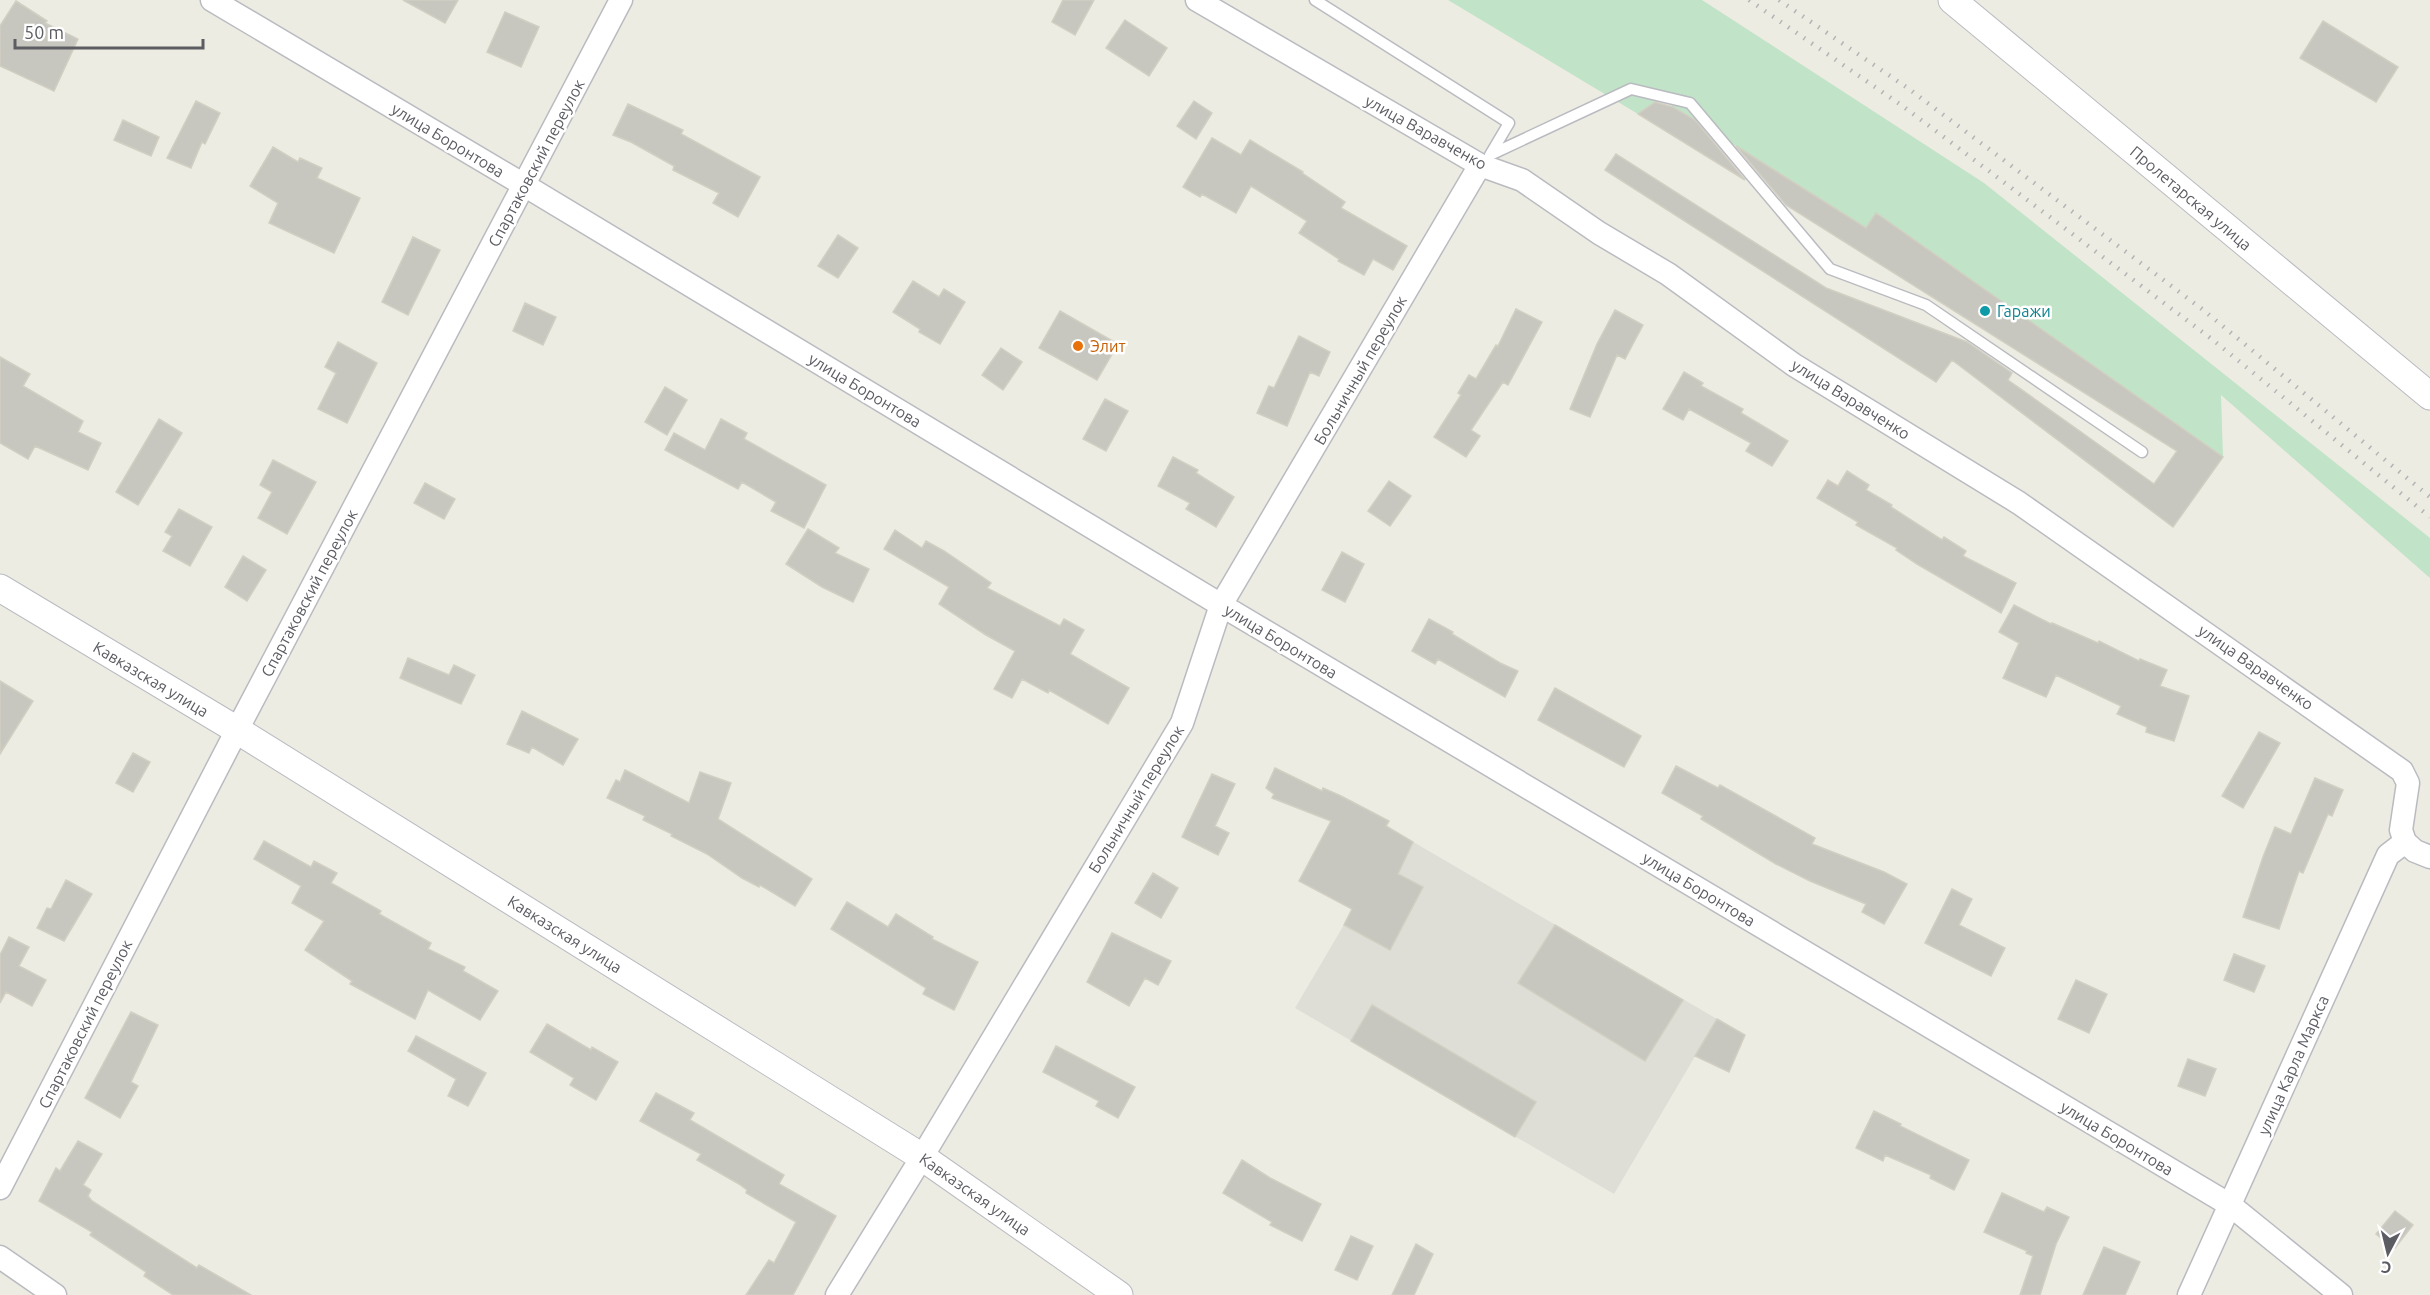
<svg xmlns="http://www.w3.org/2000/svg" width="2430" height="1295" viewBox="0 0 2430 1295" font-family="Ubuntu,sans-serif">
<style>
.industrial{fill:#deded7}
.green{fill:#c1e3c7}
.building{fill:#c8c7bf;stroke:#d1cfc2;stroke-width:1.5}
.lines{fill:none;stroke-linecap:round;stroke-linejoin:round}
.service-casing{stroke:#babbc1;stroke-width:13}
.minor-casing{stroke:#babbc1;stroke-width:25}
.tertiary-casing{stroke:#babbc1;stroke-width:29}
.service{stroke:#fff;stroke-width:10}
.minor{stroke:#fff;stroke-width:22}
.tertiary{stroke:#fff;stroke-width:27}
.rail{stroke:#b3b4b4;stroke-width:4.5;stroke-dasharray:1.5 8;stroke-linecap:butt}
.culture-dot{fill:#0f9aa8;stroke:#fff;stroke-width:2}
.food-dot{fill:#e8710a;stroke:#fff;stroke-width:2}
.labels{text-anchor:middle;stroke-width:5;stroke-linejoin:round;paint-order:stroke}
.street-label{font-size:16px;fill:#5b5d63;stroke:#fff}
.culture-label{font-size:16px;fill:#0d838f;stroke:#fff;text-anchor:start}
.food-label{font-size:16px;fill:#c56008;stroke:#fff;text-anchor:start}
</style>
<rect width="100%" height="100%" fill="#edece3"/>
<path class="industrial" d="M 1398,833 L 1717,1019 L 1614,1194 L 1295,1008 Z"/>
<path class="green" d="M 1448,0 L 1702,0 L 1984,183 L 2430,538 L 2430,578 L 2221,395 L 2223,457 L 1876,213 L 1866,228 L 1661,99 L 1638,114 Z"/>
<path class="building" d="M 403,0 L 458,0 L 445,23 Z
M 1063,0 L 1094,0 L 1075,35 L 1052,22 Z
M 16,1 L 47,21 L 45,23 L 78,39 L 54,91 L 0,66 L 0,26 Z
M 505,12 L 539,27 L 521,67 L 487,52 Z
M 1125,20 L 1167,48 L 1149,76 L 1106,48 Z
M 2323,21 L 2398,67 L 2376,102 L 2300,58 Z
M 196,101 L 220,113 L 205,144 L 202,142 L 191,168 L 167,158 Z
M 1194,101 L 1212,113 L 1196,139 L 1177,126 Z
M 1655,102 L 1673,107 L 1695,120 L 1745,180 L 1638,114 Z
M 628,104 L 683,130 L 681,134 L 760,177 L 738,217 L 713,203 L 719,193 L 673,170 L 674,166 L 631,142 L 613,135 Z
M 123,120 L 159,137 L 151,156 L 114,140 Z
M 1212,138 L 1241,155 L 1250,140 L 1303,172 L 1302,173 L 1345,202 L 1341,208 L 1407,246 L 1393,270 L 1373,259 L 1364,275 L 1338,261 L 1339,259 L 1299,233 L 1307,221 L 1251,186 L 1236,213 L 1202,194 L 1200,197 L 1183,187 Z
M 1736,146 L 1866,228 L 1876,213 L 2223,457 L 2173,527 L 1952,360 L 1936,382 L 1605,170 L 1616,154 L 1826,288 L 1967,342 L 2012,373 L 2008,380 L 2154,484 L 2177,451 L 1786,205 Z
M 273,147 L 298,162 L 300,158 L 322,168 L 317,178 L 360,198 L 334,253 L 269,223 L 278,203 L 250,186 Z
M 838,235 L 858,248 L 838,278 L 818,266 Z
M 413,237 L 440,250 L 408,315 L 382,302 Z
M 913,281 L 939,297 L 944,289 L 965,302 L 940,344 L 919,332 L 920,329 L 893,312 Z
M 525,303 L 556,317 L 543,345 L 513,331 Z
M 1516,309 L 1542,322 L 1508,385 L 1503,382 L 1471,430 L 1480,436 L 1466,457 L 1434,437 L 1461,395 L 1458,393 L 1469,375 L 1476,379 L 1496,345 L 1498,346 Z
M 1615,310 L 1643,325 L 1625,359 L 1617,355 L 1590,417 L 1570,409 L 1597,344 Z
M 1060,311 L 1118,344 L 1097,380 L 1039,348 Z
M 1299,336 L 1330,352 L 1319,376 L 1310,372 L 1287,426 L 1257,413 L 1269,386 L 1274,388 Z
M 338,342 L 377,363 L 347,423 L 318,409 L 336,373 L 325,367 Z
M 1001,348 L 1022,362 L 1003,390 L 982,375 Z
M 0,357 L 30,374 L 23,386 L 83,421 L 78,432 L 101,443 L 88,470 L 35,446 L 28,459 L 0,443 Z
M 1684,372 L 1703,383 L 1701,386 L 1743,409 L 1741,413 L 1788,441 L 1772,466 L 1746,451 L 1751,443 L 1689,409 L 1683,420 L 1663,409 Z
M 665,387 L 687,400 L 667,435 L 645,422 Z
M 1105,399 L 1128,411 L 1106,451 L 1083,439 Z
M 159,419 L 182,433 L 138,505 L 116,492 Z
M 721,419 L 747,433 L 744,439 L 826,485 L 804,528 L 771,511 L 776,502 L 742,482 L 738,489 L 665,450 L 674,433 L 705,450 Z
M 1173,457 L 1198,470 L 1196,473 L 1234,497 L 1216,527 L 1186,509 L 1190,503 L 1158,486 Z
M 273,460 L 316,482 L 287,534 L 258,518 L 272,492 L 260,485 Z
M 1847,471 L 1869,485 L 1866,490 L 1892,505 L 1891,507 L 1942,540 L 1944,537 L 1966,551 L 1963,556 L 2016,583 L 2001,613 L 1917,564 L 1896,550 L 1897,548 L 1856,525 L 1858,522 L 1817,498 L 1828,480 L 1838,486 Z
M 1389,481 L 1411,496 L 1390,526 L 1368,511 Z
M 425,483 L 455,499 L 444,519 L 414,503 Z
M 179,509 L 212,527 L 190,566 L 163,551 L 172,536 L 165,532 Z
M 808,529 L 839,548 L 835,553 L 869,569 L 853,602 L 822,587 L 786,564 Z
M 895,530 L 922,548 L 926,541 L 944,551 L 991,583 L 987,588 L 1060,626 L 1064,619 L 1084,630 L 1070,654 L 1129,688 L 1108,724 L 1049,690 L 1048,693 L 1022,679 L 1012,698 L 994,689 L 1015,651 L 986,635 L 939,604 L 949,587 L 884,549 Z
M 1342,552 L 1364,564 L 1345,602 L 1322,590 Z
M 243,556 L 266,570 L 247,601 L 225,587 Z
M 2014,605 L 2051,624 L 2052,623 L 2098,643 L 2099,641 L 2139,661 L 2140,659 L 2167,670 L 2160,686 L 2189,696 L 2174,741 L 2146,732 L 2147,727 L 2117,714 L 2121,706 L 2056,675 L 2046,697 L 2003,678 L 2019,643 L 1999,632 Z
M 1429,619 L 1453,632 L 1452,634 L 1500,663 L 1518,671 L 1505,697 L 1438,659 L 1435,664 L 1412,651 Z
M 408,658 L 449,675 L 454,665 L 475,675 L 461,704 L 400,678 Z
M 0,681 L 33,701 L 0,754 Z
M 1555,688 L 1641,736 L 1624,767 L 1538,720 Z
M 522,711 L 578,739 L 563,765 L 532,747 L 529,753 L 507,744 Z
M 2259,732 L 2280,743 L 2243,808 L 2222,796 Z
M 133,753 L 150,762 L 133,792 L 116,783 Z
M 1676,766 L 1718,788 L 1720,785 L 1815,838 L 1812,844 L 1884,872 L 1907,884 L 1884,924 L 1862,912 L 1866,904 L 1810,881 L 1776,864 L 1701,819 L 1703,816 L 1662,793 Z
M 1275,768 L 1322,791 L 1323,788 L 1341,796 L 1389,821 L 1386,826 L 1413,842 L 1398,874 L 1423,887 L 1390,950 L 1344,925 L 1352,909 L 1299,881 L 1331,821 L 1272,798 L 1274,794 L 1266,788 Z
M 625,770 L 689,803 L 700,772 L 731,783 L 718,819 L 812,879 L 795,906 L 760,885 L 759,887 L 742,878 L 707,854 L 671,836 L 672,834 L 643,820 L 645,816 L 607,798 L 616,780 L 620,782 Z
M 1212,774 L 1235,784 L 1215,826 L 1229,833 L 1218,855 L 1182,837 Z
M 2315,778 L 2343,790 L 2332,816 L 2328,814 L 2303,873 L 2299,871 L 2279,929 L 2243,917 L 2263,857 L 2275,827 L 2291,834 Z
M 264,841 L 311,867 L 314,861 L 337,873 L 331,883 L 381,911 L 379,914 L 431,943 L 428,949 L 465,967 L 463,971 L 498,991 L 480,1020 L 428,990 L 415,1019 L 350,984 L 352,981 L 305,950 L 324,921 L 292,903 L 301,886 L 254,859 Z
M 1153,873 L 1178,888 L 1161,918 L 1135,903 Z
M 66,880 L 92,894 L 64,941 L 37,928 L 47,908 L 51,909 Z
M 1952,889 L 1972,899 L 1959,925 L 2005,948 L 1991,976 L 1925,943 Z
M 847,902 L 888,927 L 896,914 L 933,937 L 932,939 L 978,962 L 954,1010 L 923,994 L 926,988 L 831,929 Z
M 1555,925 L 1683,1000 L 1645,1061 L 1518,983 Z
M 1112,933 L 1171,961 L 1158,985 L 1145,978 L 1129,1006 L 1087,982 Z
M 9,937 L 29,947 L 19,966 L 46,980 L 32,1006 L 6,992 L 0,1003 L 0,955 Z
M 2234,954 L 2265,966 L 2254,992 L 2224,980 Z
M 2076,980 L 2107,994 L 2089,1033 L 2058,1019 Z
M 1372,1005 L 1536,1102 L 1515,1137 L 1351,1041 Z
M 131,1012 L 158,1025 L 131,1082 L 138,1086 L 120,1118 L 85,1098 Z
M 1717,1019 L 1745,1035 L 1729,1072 L 1695,1056 Z
M 547,1024 L 591,1050 L 592,1047 L 618,1062 L 596,1100 L 570,1085 L 574,1078 L 530,1052 Z
M 416,1036 L 486,1073 L 468,1106 L 448,1096 L 456,1079 L 408,1051 Z
M 1056,1046 L 1135,1087 L 1118,1118 L 1096,1106 L 1099,1101 L 1043,1072 Z
M 2188,1059 L 2216,1069 L 2205,1096 L 2178,1086 Z
M 656,1093 L 694,1113 L 690,1120 L 784,1175 L 779,1184 L 836,1216 L 793,1295 L 746,1295 L 769,1260 L 774,1263 L 796,1222 L 746,1193 L 747,1190 L 739,1184 L 697,1160 L 701,1154 L 640,1121 Z
M 1874,1111 L 1901,1124 L 1900,1126 L 1969,1160 L 1954,1190 L 1930,1178 L 1931,1175 L 1885,1155 L 1883,1161 L 1856,1148 Z
M 78,1141 L 102,1154 L 83,1185 L 91,1190 L 88,1196 L 92,1201 L 197,1268 L 199,1265 L 251,1295 L 173,1295 L 144,1276 L 146,1272 L 90,1235 L 92,1232 L 39,1201 L 56,1168 L 60,1171 Z
M 1242,1160 L 1270,1178 L 1321,1204 L 1302,1241 L 1270,1225 L 1272,1222 L 1223,1193 Z
M 2002,1193 L 2044,1212 L 2047,1207 L 2069,1217 L 2056,1244 L 2040,1295 L 2020,1295 L 2033,1256 L 2026,1253 L 2027,1251 L 1984,1232 Z
M 2395,1211 L 2413,1225 L 2395,1248 L 2376,1234 Z
M 1351,1236 L 1373,1246 L 1357,1280 L 1335,1270 Z
M 1416,1244 L 1433,1254 L 1414,1295 L 1392,1295 Z
M 2104,1247 L 2140,1262 L 2125,1295 L 2083,1295 Z"/>
<g class="lines">
<g class="service-casing">
<path id="service" d="M 1315,0 L 1509,123 L 1490,155
M 1490,155 L 1631,89 L 1690,103 L 1830,269 L 1926,305 L 2142,452"/>
</g>
<g class="minor-casing">
<path id="minor" d="M 212,0 L 524,185 L 1221,605 L 2230,1205 L 2341,1295
M 1197,0 L 1480,165 L 1522,180 L 1599,233 L 1668,274 L 1794,365 L 2019,503 L 2402,771 L 2408,783 L 2401,830 L 2405,842 L 2415,851 L 2430,857
M 0,1188 L 237,730 L 621,0
M 0,1257 L 55,1295
M 837,1295 L 922,1157 L 1182,723 L 1221,605 L 1480,165
M 2189,1295 L 2388,855 L 2405,842"/>
</g>
<g class="tertiary-casing">
<path id="tertiary" d="M 1952,0 L 2430,396
M 0,588 L 237,730 L 922,1157 L 1119,1295"/>
</g>
<use href="#service" class="service"/>
<use href="#minor" class="minor"/>
<use href="#tertiary" class="tertiary"/>
<path class="rail" d="M 1749,0 L 1904,107 L 2213,340 L 2430,517
M 1779,0 L 1909,89 L 2202,309 L 2430,497"/>
</g>
<circle class="culture-dot" cx="1985" cy="311" r="6"/>
<circle class="food-dot" cx="1078" cy="346" r="6"/>
<g class="labels">
<g class="street-label">
<text transform="translate(1426 132) rotate(29)" y="6">улица Варавченко</text>
<text transform="translate(448 140) rotate(31)" y="6">улица Боронтова</text>
<text transform="translate(536 163) rotate(-62)" y="6">Спартаковский переулок</text>
<text transform="translate(2191 198) rotate(40)" y="6">Пролетарская улица</text>
<text transform="translate(1360 370) rotate(-60)" y="6">Больничный переулок</text>
<text transform="translate(865 390) rotate(31)" y="6">улица Боронтова</text>
<text transform="translate(1851 399) rotate(32)" y="6">улица Варавченко</text>
<text transform="translate(309 593) rotate(-62)" y="6">Спартаковский переулок</text>
<text transform="translate(1281 641) rotate(31)" y="6">улица Боронтова</text>
<text transform="translate(2256 667) rotate(35)" y="6">улица Варавченко</text>
<text transform="translate(151 679) rotate(31)" y="6">Кавказская улица</text>
<text transform="translate(1136 799) rotate(-59)" y="6">Больничный переулок</text>
<text transform="translate(1699 889) rotate(31)" y="6">улица Боронтова</text>
<text transform="translate(565 934) rotate(32)" y="6">Кавказская улица</text>
<text transform="translate(85 1024) rotate(-63)" y="6">Спартаковский переулок</text>
<text transform="translate(2293 1065) rotate(-66)" y="6">улица Карла Маркса</text>
<text transform="translate(2117 1138) rotate(31)" y="6">улица Боронтова</text>
<text transform="translate(975 1194) rotate(35)" y="6">Кавказская улица</text>
</g>
<g class="culture-label">
<text x="1997" y="317">Гаражи</text>
</g>
<g class="food-label">
<text x="1090" y="352">Элит</text>
</g>
</g>
<g transform="translate(2388 1253) rotate(187)" stroke="#ffffff" stroke-width="4.5" paint-order="stroke">
<path d="M0-4.5L10 22L0 15L-10 22Z" fill="#5b5d63"/>
<text y="-9" font-size="16" font-weight="bold" text-anchor="middle" fill="#5b5d63">С</text>
</g>
<path d="M15 39v9h188v-9" fill="none" stroke="#5b5d63" stroke-width="3"/>
<text x="24" y="39" font-size="18" fill="#5b5d63" stroke="#ffffff" stroke-width="4.5" paint-order="stroke">50 m</text>
</svg>
